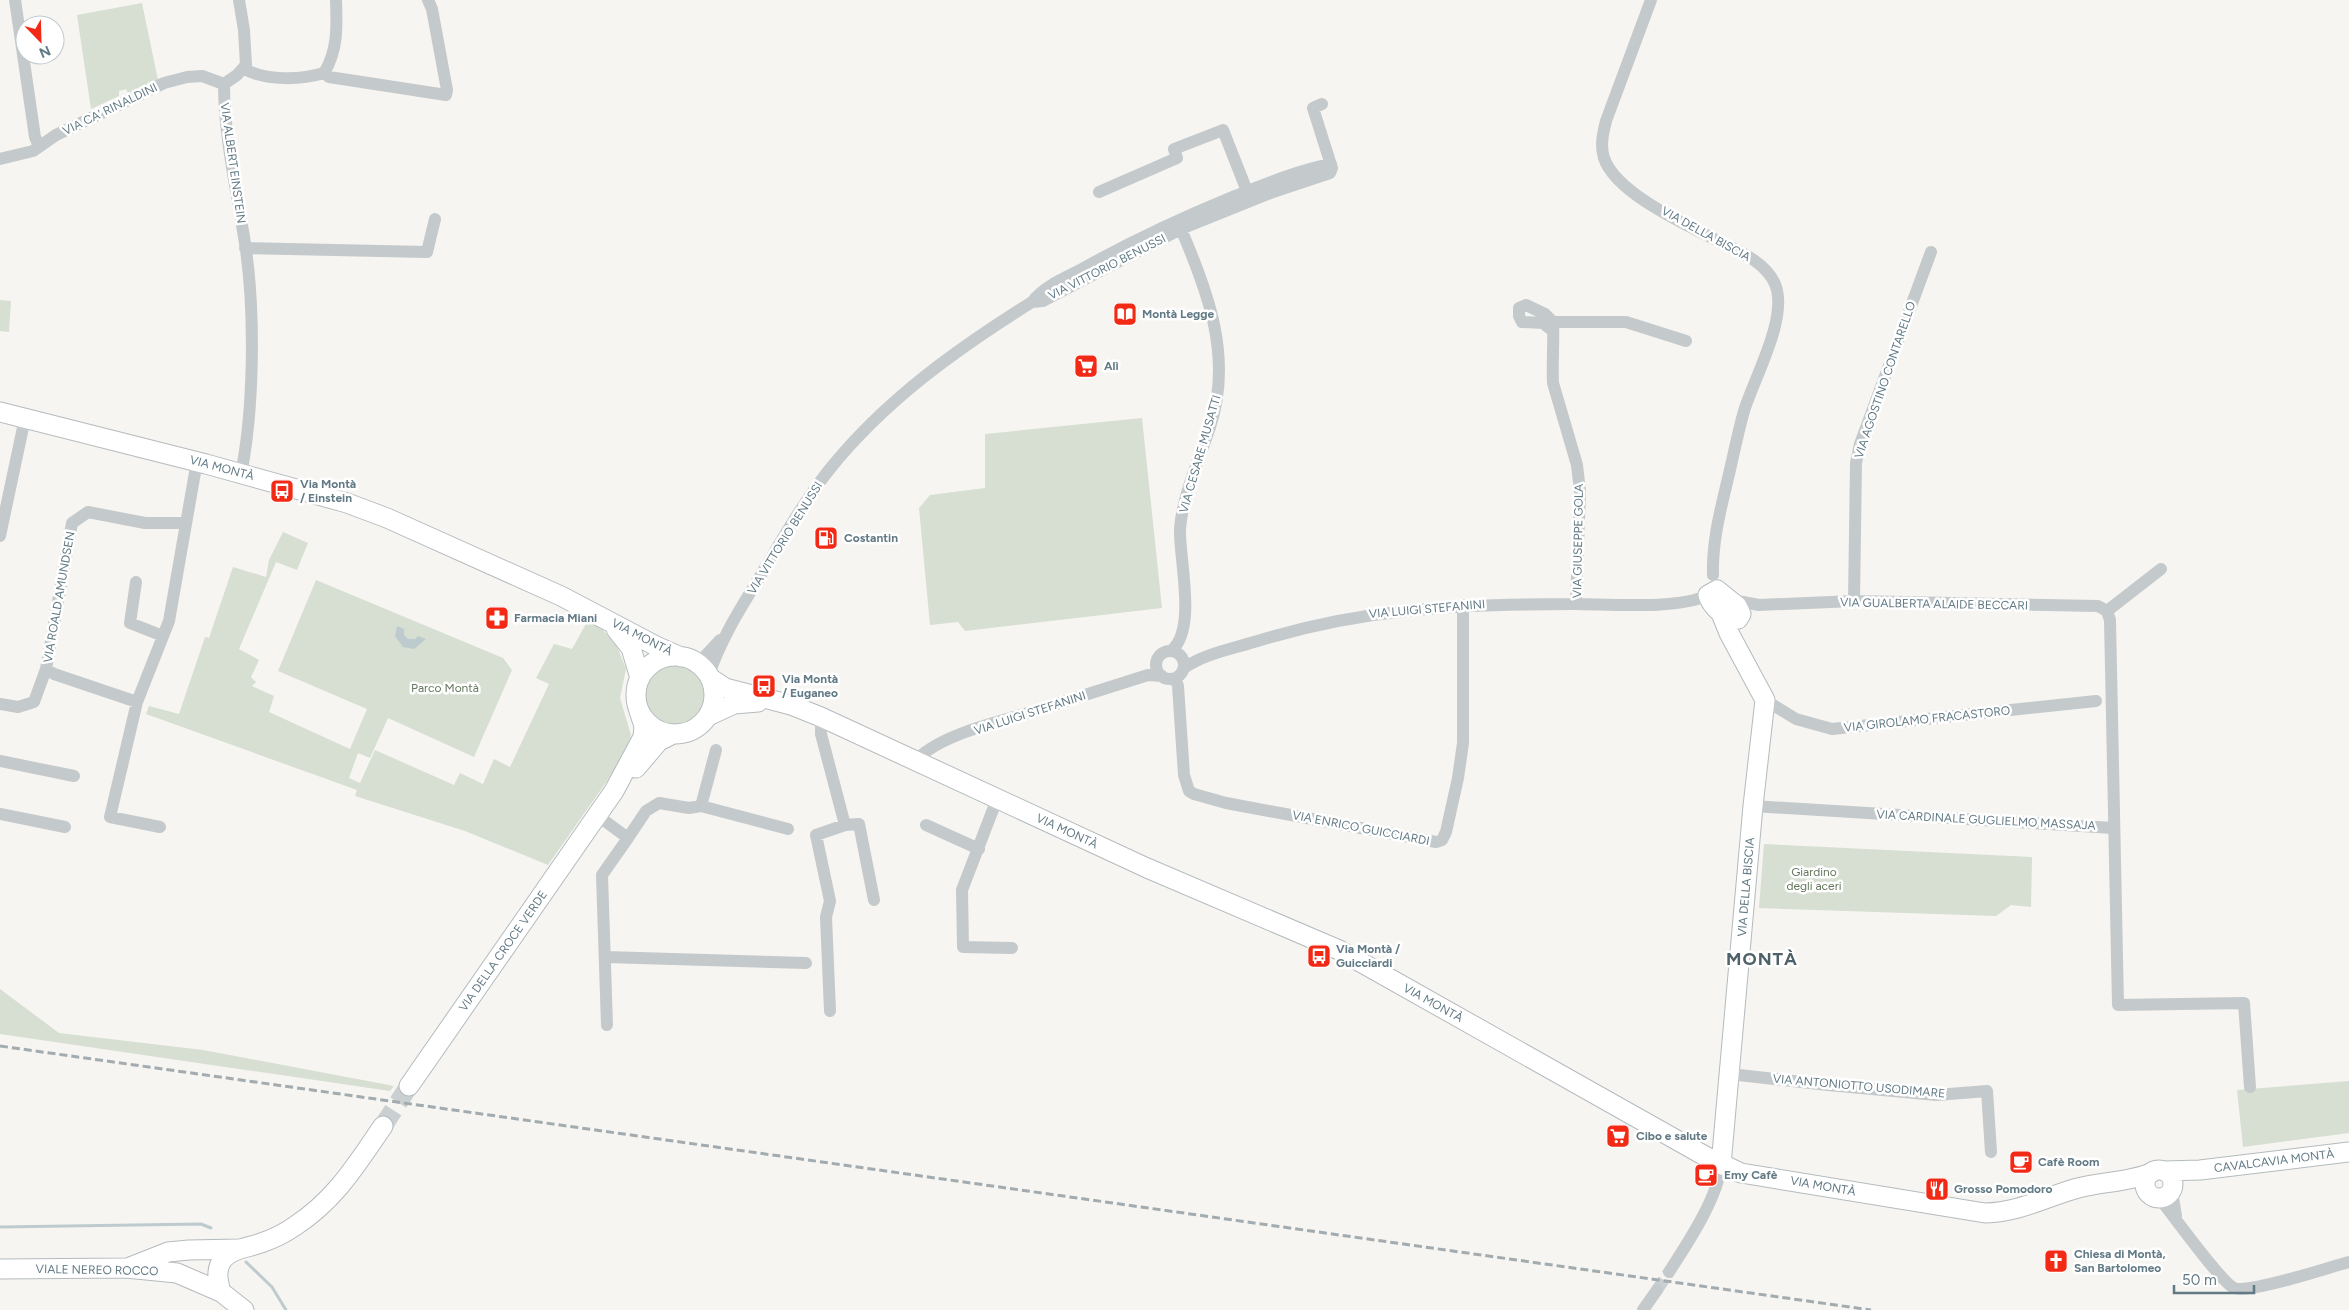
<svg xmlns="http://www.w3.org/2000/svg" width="2349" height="1310" viewBox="0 0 2349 1310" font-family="Figtree,sans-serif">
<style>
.green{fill:#d7ded2}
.water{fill:#bdcbcf}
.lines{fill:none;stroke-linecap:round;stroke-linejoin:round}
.stream{stroke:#bdcbcf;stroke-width:3}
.street-tunnel{stroke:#cad0d1;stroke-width:12;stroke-dasharray:12 6;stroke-linecap:butt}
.secondary-tunnel{stroke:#cad0d1;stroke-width:19;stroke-dasharray:19 9;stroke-linecap:butt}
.secondary-casing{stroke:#b4bbbe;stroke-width:21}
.street{stroke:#c4c9cb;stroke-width:12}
.secondary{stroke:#fff;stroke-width:19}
.rail{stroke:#a2abaf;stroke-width:3;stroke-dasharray:8 4;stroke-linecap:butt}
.labels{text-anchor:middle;stroke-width:5;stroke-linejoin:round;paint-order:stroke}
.street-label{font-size:12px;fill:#627a85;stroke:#fff}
.poi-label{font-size:12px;font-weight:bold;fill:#627a85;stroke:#fff;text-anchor:start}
.park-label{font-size:12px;fill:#66775d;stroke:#fff}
.district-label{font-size:18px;font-weight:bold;letter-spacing:1px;fill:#506269;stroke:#fff}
</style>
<rect width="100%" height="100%" fill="#f6f5f1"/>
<path class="green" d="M 142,3 L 158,80 L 128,93 L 126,89 L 119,91 L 119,96 L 91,109 L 77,15 Z
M 0,300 L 11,301 L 9,332 L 0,331 Z
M 1142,418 L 1162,608 L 965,631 L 958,622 L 930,625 L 919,508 L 930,495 L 985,488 L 985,434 Z
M 283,532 L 308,543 L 297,570 L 276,562 L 239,649 L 259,660 L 251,677 L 256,682 L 252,686 L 274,696 L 269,712 L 350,749 L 367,709 L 278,671 L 316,580 L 503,658 L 512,670 L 474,757 L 388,718 L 370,758 L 358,753 L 349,778 L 360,783 L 375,750 L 454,785 L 460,773 L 483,784 L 494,759 L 510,767 L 549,684 L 536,678 L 554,644 L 572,649 L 587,622 L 594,620 L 617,646 L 626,669 L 620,698 L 631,735 L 628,751 L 548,865 L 465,831 L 355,796 L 357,790 L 146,714 L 149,706 L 179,714 L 205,637 L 209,638 L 233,567 L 266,577 L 269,560 Z
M644 695a30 30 0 1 1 60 0a30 30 0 1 1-60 0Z
M 1764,844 L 2032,857 L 2031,907 L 2011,905 L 1996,916 L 1759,908 Z
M 0,989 L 59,1033 L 203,1050 L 394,1086 L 390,1091 L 0,1034 Z
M 2349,1081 L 2349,1133 L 2243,1147 L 2237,1090 Z"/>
<path class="water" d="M 397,626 L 404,629 L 404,635 L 408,639 L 415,639 L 418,636 L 426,639 L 414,649 L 403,647 L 395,636 Z"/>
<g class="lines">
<path class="stream" d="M 0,1227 L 201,1224 L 211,1228
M 246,1262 L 272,1287 L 286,1310"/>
<path class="street-tunnel" d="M 1657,1290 L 1669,1272"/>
<path class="secondary-tunnel" d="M 383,1126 L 409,1086"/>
<g class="secondary-casing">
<path id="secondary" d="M 0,412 L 206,464 L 347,503 L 387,518 L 561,596 L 656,646 L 681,657
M 1717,590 L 1737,606 L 1741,614 L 1738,619 C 1727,622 1711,606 1708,595 Z
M 1720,611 L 1729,633 L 1765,700 L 1753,806 L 1721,1165
M 616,629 L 631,648 L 640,678
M636 695a39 39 0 1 1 78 0a39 39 0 1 1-78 0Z
M 710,678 L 725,688 L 791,705 L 821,717 L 1147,868 L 1339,950 L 1705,1156 L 1741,1173 L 1985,1213 C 2021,1212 2045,1197 2078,1188 C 2102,1182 2128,1182 2151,1173
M 708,716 L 734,704 L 758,702
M 636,768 L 659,741 L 673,734
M 409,1086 L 614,791 L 643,737 L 644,726 L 639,711
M2145 1184a14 14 0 1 1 28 0a14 14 0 1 1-28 0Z
M 2164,1171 L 2200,1170 L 2349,1152
M 130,1267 L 168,1252 L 189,1250 L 239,1249
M 0,1269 L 126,1268 L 177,1273 L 221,1292 L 244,1310
M 221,1292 C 218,1281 215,1270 223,1259 C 233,1248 248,1248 261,1243 C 273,1239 285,1233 295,1226 C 336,1199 356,1165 383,1126"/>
</g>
<path class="street" d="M 15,0 L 35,137 L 39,146
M 1651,0 L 1606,121 C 1603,133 1600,145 1604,158 C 1616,194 1689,226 1722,243 C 1741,252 1766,263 1775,284 C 1789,317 1754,378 1744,411 C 1738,432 1734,453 1729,474 C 1721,508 1712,540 1713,575
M 244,69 C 267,81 300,80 324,73 C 338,50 337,27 336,0
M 324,73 L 329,77 L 446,95 L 447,90 L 432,9 L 428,0
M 224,84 C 224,140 238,195 246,250 C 255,315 254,409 241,474
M 224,84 L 237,75 L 246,65 L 244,30 L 239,0
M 0,159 L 33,151 L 56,135 L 164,83 L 187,77 L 202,76 L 224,84
M 1099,192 L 1177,158 L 1174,149 L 1223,130 L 1247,191 L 1243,198
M 245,248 L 427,252 L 435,219
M 1032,302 L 1043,301 L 1181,229 L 1273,192 L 1330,173 L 1332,168 L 1313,108 L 1322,104
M 1553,322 L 1626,322 L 1686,341
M 1553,331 L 1543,323 L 1522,322 L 1519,316 L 1519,308 L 1526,305 L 1545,314 L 1553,322 C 1554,342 1552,362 1553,383 L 1577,465 L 1580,491 L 1576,604
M 0,536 L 25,418
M 136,582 L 130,623 L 163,636
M 1732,600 L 1759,605 L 1854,601 L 2098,606 L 2107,611
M 1854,601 L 1856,463 L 1860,444 L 1931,252
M 2107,611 L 2110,620 L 2118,1005 L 2244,1003 L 2250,1087
M 2107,611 L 2161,569
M 1172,650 C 1197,628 1179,559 1180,529 C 1182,497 1200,457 1210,427 C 1233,358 1208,292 1181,229
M1156 665a14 14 0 1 1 28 0a14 14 0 1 1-28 0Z
M 695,661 L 705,656 L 720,640
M 1184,668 C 1204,654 1231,649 1254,642 C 1363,608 1460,604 1573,604 C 1608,604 1678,610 1708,595
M 46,669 L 54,674 L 137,702
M 709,675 C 720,640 742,606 761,575 C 782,539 803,503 829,470 C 885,400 957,349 1032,302 C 1044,286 1065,278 1082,269 C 1130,242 1179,219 1230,198 C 1263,185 1296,171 1331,164
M 1175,678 L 1178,686 L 1184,775 L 1189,791 L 1194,794 L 1226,803 L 1436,842 L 1442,840 L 1446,832 L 1458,778 L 1463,743 L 1463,605
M 1765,700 L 1796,719 L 1832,729 L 2096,701
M 0,704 L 18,707 L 34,702 L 46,669 L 72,523 L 88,512 L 145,523 L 185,523
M 821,717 L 821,734 L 845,825 L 816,835 L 830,901 L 826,917 L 830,1011
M 916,760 C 941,735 994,723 1028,713 C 1068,700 1108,688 1148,675 L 1162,676
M 0,761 L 74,776
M 997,799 L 962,890 L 963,947 L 1012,948
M 701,806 L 716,750
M 1753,806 L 2113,828
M 0,814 L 65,827
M 598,816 L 628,838 L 646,811 L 659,803 L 689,808 L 701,806 L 788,829
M 845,825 L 859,824 L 874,900
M 926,825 L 979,849
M 160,827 L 110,817 L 137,702 L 169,621 L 197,461
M 606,957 L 806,963
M 607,1025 L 602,875 L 628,838
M 1730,1074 L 1828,1085 L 1937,1095 L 1987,1091 L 1991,1152
M 2172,1191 L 2176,1216
M 2156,1198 L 2163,1203 C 2176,1219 2221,1282 2234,1288 C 2250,1294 2329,1267 2349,1262
M 1669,1272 C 1687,1244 1718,1198 1721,1165
M 1643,1310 L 1657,1290"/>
<use href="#secondary" class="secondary"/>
<path class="rail" d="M 0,1046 L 1871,1310"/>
</g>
<defs>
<g id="library-square" transform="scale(1.25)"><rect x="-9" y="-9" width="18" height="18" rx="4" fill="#f22914" stroke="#fff"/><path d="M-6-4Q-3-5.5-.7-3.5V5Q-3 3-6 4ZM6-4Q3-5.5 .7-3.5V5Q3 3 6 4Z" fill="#fff"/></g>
<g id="supermarket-square" transform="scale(1.25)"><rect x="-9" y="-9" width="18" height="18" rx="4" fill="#f22914" stroke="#fff"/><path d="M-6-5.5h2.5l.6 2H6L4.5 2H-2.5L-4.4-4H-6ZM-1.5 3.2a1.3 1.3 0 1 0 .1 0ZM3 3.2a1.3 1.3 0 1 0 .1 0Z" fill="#fff"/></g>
<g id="bus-square" transform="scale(1.25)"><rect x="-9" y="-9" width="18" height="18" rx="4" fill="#f22914" stroke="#fff"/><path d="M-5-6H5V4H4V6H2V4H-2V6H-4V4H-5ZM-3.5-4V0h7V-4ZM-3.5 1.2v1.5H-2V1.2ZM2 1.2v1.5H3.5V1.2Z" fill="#fff"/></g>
<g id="fuel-square" transform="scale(1.25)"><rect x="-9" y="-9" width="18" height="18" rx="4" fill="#f22914" stroke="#fff"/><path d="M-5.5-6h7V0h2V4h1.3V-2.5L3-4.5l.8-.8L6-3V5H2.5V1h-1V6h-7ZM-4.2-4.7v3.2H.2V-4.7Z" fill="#fff"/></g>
<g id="pharmacy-square" transform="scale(1.25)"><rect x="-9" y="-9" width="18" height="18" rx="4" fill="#f22914" stroke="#fff"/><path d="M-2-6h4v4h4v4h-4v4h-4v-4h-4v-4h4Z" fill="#fff"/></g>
<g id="cafe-square" transform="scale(1.25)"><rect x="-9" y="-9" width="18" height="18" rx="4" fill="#f22914" stroke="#fff"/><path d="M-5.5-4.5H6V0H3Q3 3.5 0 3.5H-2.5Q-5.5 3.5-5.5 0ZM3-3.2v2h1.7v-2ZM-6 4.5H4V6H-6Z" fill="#fff"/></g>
<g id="restaurant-square" transform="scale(1.25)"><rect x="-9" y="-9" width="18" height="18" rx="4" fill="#f22914" stroke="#fff"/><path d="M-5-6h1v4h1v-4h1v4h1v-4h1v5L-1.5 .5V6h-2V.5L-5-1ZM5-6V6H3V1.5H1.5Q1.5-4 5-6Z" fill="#fff"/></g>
<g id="church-square" transform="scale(1.25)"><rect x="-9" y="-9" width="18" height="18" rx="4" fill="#f22914" stroke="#fff"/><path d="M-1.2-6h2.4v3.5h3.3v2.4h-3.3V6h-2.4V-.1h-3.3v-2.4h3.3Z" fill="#fff"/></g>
</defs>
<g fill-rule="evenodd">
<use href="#library-square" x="1125" y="314"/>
<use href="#supermarket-square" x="1086" y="366"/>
<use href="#bus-square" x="282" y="491"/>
<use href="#fuel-square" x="826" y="538"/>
<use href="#pharmacy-square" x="497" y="618"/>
<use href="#bus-square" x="764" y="686"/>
<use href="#bus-square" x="1319" y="956"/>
<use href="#supermarket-square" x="1618" y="1136"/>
<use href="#cafe-square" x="2021" y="1162"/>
<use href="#cafe-square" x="1706" y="1175"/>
<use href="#restaurant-square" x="1937" y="1189"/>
<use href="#church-square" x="2056" y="1261"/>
</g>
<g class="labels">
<g class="street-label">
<text transform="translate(110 109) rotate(-26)" y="4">VIA CA' RINALDINI</text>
<text transform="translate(233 163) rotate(82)" y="4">VIA ALBERT EINSTEIN</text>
<text transform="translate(1706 234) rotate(29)" y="4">VIA DELLA BISCIA</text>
<text transform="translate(1107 267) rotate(-27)" y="4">VIA VITTORIO BENUSSI</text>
<text transform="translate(1885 380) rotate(-71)" y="4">VIA AGOSTINO CONTARELLO</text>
<text transform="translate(1200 454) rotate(-74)" y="4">VIA CESARE MUSATTI</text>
<text transform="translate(222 468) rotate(15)" y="4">VIA MONTÀ</text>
<text transform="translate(785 538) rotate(-58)" y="4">VIA VITTORIO BENUSSI</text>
<text transform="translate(1578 541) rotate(-89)" y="4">VIA GIUSEPPE GOLA</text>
<text transform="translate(59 597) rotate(-80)" y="4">VIA ROALD AMUNDSEN</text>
<text transform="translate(1934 604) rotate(1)" y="4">VIA GUALBERTA ALAIDE BECCARI</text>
<text transform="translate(1427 609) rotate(-5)" y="4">VIA LUIGI STEFANINI</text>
<text transform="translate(642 637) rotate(27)" y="4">VIA MONTÀ</text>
<text transform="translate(1030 713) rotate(-18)" y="4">VIA LUIGI STEFANINI</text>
<text transform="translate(1927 719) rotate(-6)" y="4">VIA GIROLAMO FRACASTORO</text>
<text transform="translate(1986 820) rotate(3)" y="4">VIA CARDINALE GUGLIELMO MASSAJA</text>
<text transform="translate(1361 828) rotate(11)" y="4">VIA ENRICO GUICCIARDI</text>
<text transform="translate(1067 831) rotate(25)" y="4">VIA MONTÀ</text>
<text transform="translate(1746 887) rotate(-85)" y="4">VIA DELLA BISCIA</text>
<text transform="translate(503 951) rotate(-55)" y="4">VIA DELLA CROCE VERDE</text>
<text transform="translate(1433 1003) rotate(29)" y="4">VIA MONTÀ</text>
<text transform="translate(1859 1086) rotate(5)" y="4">VIA ANTONIOTTO USODIMARE</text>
<text transform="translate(2274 1161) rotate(-7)" y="4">CAVALCAVIA MONTÀ</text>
<text transform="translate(1823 1186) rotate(10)" y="4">VIA MONTÀ</text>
<text transform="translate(97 1270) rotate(1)" y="4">VIALE NEREO ROCCO</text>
</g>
<g class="poi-label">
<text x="1142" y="318">Montà Legge</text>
<text x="1104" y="370">Alì</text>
<text x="300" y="488">Via Montà<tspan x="300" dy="14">/ Einstein</tspan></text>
<text x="844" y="542">Costantin</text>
<text x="514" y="622">Farmacia Miani</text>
<text x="782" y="683">Via Montà<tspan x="782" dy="14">/ Euganeo</tspan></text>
<text x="1336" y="953">Via Montà /<tspan x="1336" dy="14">Guicciardi</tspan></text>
<text x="1636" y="1140">Cibo e salute</text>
<text x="2038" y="1166">Cafè Room</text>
<text x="1724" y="1179">Emy Cafè</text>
<text x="1954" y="1193">Grosso Pomodoro</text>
<text x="2074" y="1258">Chiesa di Montà,<tspan x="2074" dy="14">San Bartolomeo</tspan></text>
</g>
<g class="park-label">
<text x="445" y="692">Parco Montà</text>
<text x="1814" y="876">Giardino<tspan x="1814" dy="14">degli aceri</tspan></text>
</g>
<g class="district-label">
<text x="1762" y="965">MONTÀ</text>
</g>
</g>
<g transform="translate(40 40) rotate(157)"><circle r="24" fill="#ffffff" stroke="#c0cace"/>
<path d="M0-4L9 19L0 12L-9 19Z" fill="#f22914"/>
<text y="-8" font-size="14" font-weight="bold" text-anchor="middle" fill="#627a85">N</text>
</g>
<path d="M2174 1285v8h80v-8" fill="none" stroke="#627a85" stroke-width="2.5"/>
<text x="2182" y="1285" font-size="15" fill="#627a85" stroke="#ffffff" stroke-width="4" paint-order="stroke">50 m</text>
</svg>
